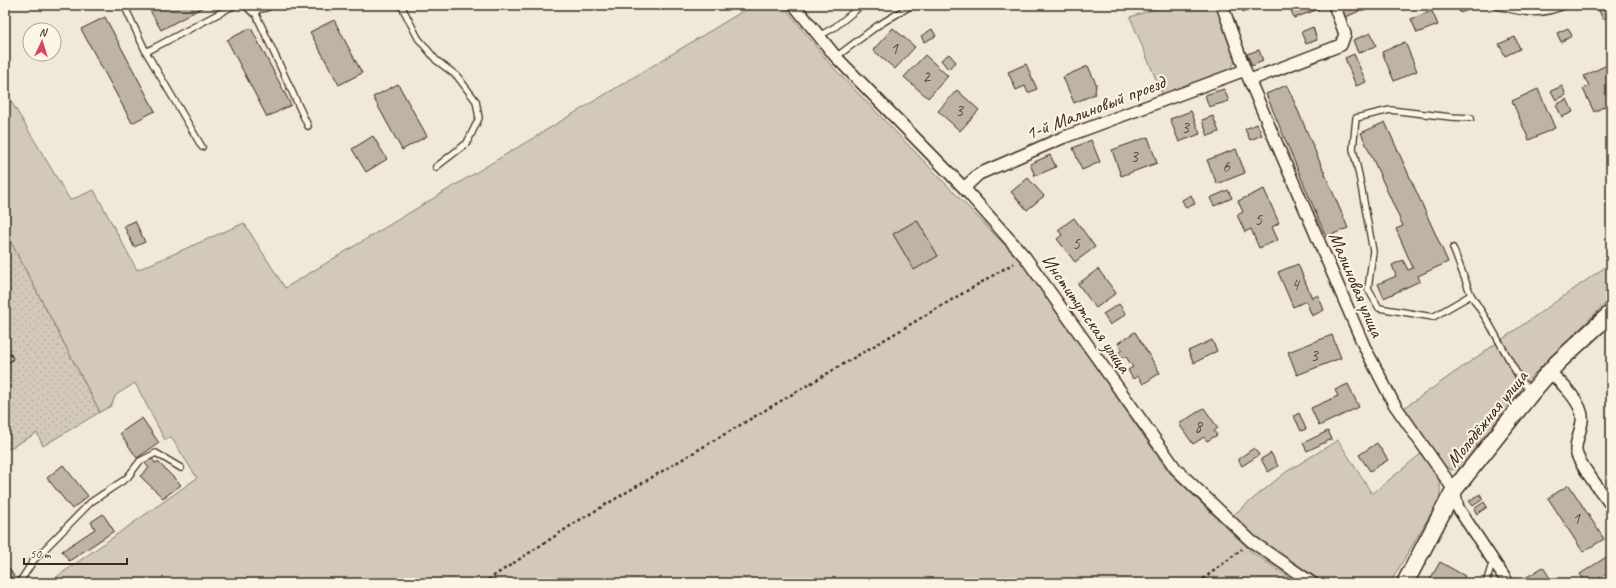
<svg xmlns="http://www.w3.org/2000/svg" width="1616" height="588" viewBox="0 0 1616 588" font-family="Caveat,sans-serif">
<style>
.grass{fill:#d2c9ba;stroke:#867a6c}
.park{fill:url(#park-dots);stroke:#867a6c}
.building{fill:#beb3a4;stroke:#3b2a1e}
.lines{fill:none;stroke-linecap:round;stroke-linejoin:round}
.lane-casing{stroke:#3b2a1e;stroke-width:8}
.street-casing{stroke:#3b2a1e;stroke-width:14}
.secondary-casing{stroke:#3b2a1e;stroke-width:19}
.path{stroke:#3b2a1e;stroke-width:2.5;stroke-dasharray:3 3;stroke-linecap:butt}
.lane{stroke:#fcf5e5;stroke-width:5.5}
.street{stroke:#fcf5e5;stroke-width:11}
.secondary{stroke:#fcf5e5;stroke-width:16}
.labels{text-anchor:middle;stroke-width:4;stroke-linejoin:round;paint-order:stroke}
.number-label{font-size:17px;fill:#5c4c40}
.street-label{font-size:19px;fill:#3b2a1e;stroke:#fcf5e5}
</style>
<defs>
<pattern id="park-dots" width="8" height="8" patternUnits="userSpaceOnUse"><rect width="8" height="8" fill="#d2c9ba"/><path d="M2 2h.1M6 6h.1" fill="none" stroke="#b5ad9f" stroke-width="1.8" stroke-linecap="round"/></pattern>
</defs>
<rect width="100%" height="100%" fill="#f0e9d9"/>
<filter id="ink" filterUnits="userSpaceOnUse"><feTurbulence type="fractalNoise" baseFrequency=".025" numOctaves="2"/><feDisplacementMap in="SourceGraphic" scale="8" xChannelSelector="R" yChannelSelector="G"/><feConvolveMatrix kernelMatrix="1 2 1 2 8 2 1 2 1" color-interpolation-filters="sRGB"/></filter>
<g filter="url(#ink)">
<path class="grass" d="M 753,5 L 783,5 L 830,64 L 1027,268 L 1168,471 L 1253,553 L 1298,583 L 48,583 L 197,478 L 171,437 L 165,440 L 135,383 L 116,395 L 111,406 L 100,412 L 5,231 L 5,91 L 70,200 L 94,190 L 137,270 L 244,223 L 285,288 Z
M 1167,5 L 1216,5 L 1235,56 L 1234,64 L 1229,70 L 1163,96 L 1130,17 Z
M 1611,263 L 1611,298 L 1529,379 L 1460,468 L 1451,470 L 1443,465 L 1404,408 Z
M 1338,440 L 1372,494 L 1423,452 C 1434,469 1444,479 1439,500 L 1390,583 L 1325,583 L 1254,536 L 1232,516 L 1286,472 Z"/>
<path class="park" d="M 5,231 L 100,412 L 43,446 L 37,433 L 5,451 Z"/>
<path class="building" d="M 147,5 L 207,5 L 161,30 Z
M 1241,5 L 1262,5 L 1243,12 Z
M 1289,5 L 1318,5 L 1319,9 L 1294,18 Z
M 1339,5 L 1365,5 L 1357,8 L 1359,11 L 1344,18 Z
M 1456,5 L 1469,5 L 1471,9 L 1460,13 Z
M 1596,5 L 1611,5 L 1611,15 L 1603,19 Z
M 1432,11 L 1438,25 L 1417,33 L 1411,19 Z
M 105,17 L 155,111 L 132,123 L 81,29 Z
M 334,20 L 362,73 L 339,85 L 310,32 Z
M 1313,27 L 1317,40 L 1306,44 L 1301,32 Z
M 251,28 L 291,105 L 267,117 L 227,40 Z
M 893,28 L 915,47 L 895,69 L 873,50 Z
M 1568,28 L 1572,36 L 1561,42 L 1557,33 Z
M 932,29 L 936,36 L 924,42 L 921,36 Z
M 1371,33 L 1376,46 L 1358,53 L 1353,40 Z
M 1515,37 L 1520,49 L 1505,56 L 1499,44 Z
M 1405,42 L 1417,71 L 1394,81 L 1382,52 Z
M 1259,50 L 1263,61 L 1252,66 L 1247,54 Z
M 949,54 L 956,62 L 948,69 L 941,60 Z
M 1354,54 L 1366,82 L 1356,86 L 1345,58 Z
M 925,55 L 948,76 L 928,98 L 904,77 Z
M 1611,63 L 1611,103 L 1594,112 L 1583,89 L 1589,86 L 1584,76 Z
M 1026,64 L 1037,89 L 1028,93 L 1025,86 L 1016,90 L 1008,72 Z
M 1088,66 L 1096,84 L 1095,94 L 1074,103 L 1063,77 Z
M 398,84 L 427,136 L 402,150 L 373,97 Z
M 1287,85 L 1348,228 L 1326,237 L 1266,94 Z
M 1562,86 L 1566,95 L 1556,100 L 1551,91 Z
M 1224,89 L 1229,101 L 1209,107 L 1205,95 Z
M 1538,89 L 1555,128 L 1529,140 L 1512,101 Z
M 957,90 L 979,110 L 960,131 L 938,111 Z
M 1567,99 L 1573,112 L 1562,117 L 1556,105 Z
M 1191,111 L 1200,134 L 1179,142 L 1170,119 Z
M 1213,116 L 1219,132 L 1208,136 L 1202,120 Z
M 1385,122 L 1448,262 L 1418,276 L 1420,281 L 1384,298 L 1378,284 L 1396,276 L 1392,265 L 1403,260 L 1408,270 L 1413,268 L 1396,229 L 1403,226 L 1361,133 Z
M 1257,124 L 1262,135 L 1250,140 L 1245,129 Z
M 373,136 L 387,159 L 366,172 L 352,149 Z
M 1148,137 L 1157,163 L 1121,176 L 1112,150 Z
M 1091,140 L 1100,162 L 1082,170 L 1073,148 Z
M 1236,149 L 1245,173 L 1217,184 L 1207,160 Z
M 1050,155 L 1056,167 L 1035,176 L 1030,164 Z
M 1028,178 L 1044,196 L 1027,210 L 1011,192 Z
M 1264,189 L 1279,223 L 1272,227 L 1278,240 L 1259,248 L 1251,229 L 1245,232 L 1237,215 L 1243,212 L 1238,201 Z
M 1228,190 L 1232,198 L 1214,206 L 1210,198 Z
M 1191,195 L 1195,204 L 1186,208 L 1182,200 Z
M 1074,218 L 1095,247 L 1075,262 L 1057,239 L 1062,235 L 1058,230 Z
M 917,220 L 938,256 L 914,270 L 893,234 Z
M 135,221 L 145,242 L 134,247 L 124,226 Z
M 1298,264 L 1312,298 L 1318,295 L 1324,310 L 1312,316 L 1306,301 L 1293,307 L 1278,272 Z
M 1098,269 L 1116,293 L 1096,308 L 1078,284 Z
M 1119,304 L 1126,314 L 1110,325 L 1103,314 Z
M 1135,332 L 1160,373 L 1143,384 L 1138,376 L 1133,379 L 1128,370 L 1133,367 L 1126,357 L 1121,357 L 1118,353 L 1122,350 L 1118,343 Z
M 1332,335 L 1341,358 L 1297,375 L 1288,352 Z
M 1212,340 L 1217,351 L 1194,363 L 1188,351 Z
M 1348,384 L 1359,407 L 1319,426 L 1311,408 L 1338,396 L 1335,390 Z
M 1204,408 L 1218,428 L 1214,431 L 1217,435 L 1207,441 L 1204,437 L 1193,444 L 1179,424 Z
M 1299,413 L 1306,429 L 1301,431 L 1294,416 Z
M 142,418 L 159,443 L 137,458 L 120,433 Z
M 1328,431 L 1332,439 L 1307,451 L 1303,443 Z
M 1377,443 L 1388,460 L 1370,471 L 1359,455 Z
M 1254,448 L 1259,455 L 1242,466 L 1238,459 Z
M 1271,453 L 1278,466 L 1268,472 L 1261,459 Z
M 151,457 L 155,463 L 158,462 L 181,485 L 163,498 L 140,476 L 149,468 L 144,462 Z
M 63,465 L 88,496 L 72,509 L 47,478 Z
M 1569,485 L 1604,539 L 1583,552 L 1548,498 Z
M 1480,494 L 1483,499 L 1473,506 L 1469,501 Z
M 1484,502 L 1487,507 L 1477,514 L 1474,509 Z
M 103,514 L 114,531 L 69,561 L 62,551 L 95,529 L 91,522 Z
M 1611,554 L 1611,571 L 1592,583 L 1586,583 L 1580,574 Z
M 5,562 L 14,576 L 5,581 Z
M 1440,562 L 1465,576 L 1461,583 L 1428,583 Z
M 1543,567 L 1553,583 L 1524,583 L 1522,580 Z"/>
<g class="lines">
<g class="lane-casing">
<path id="lane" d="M 124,5 L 146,52 L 235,5
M 272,5 L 266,8 L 254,10 L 308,126
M 401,5 L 418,38 L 436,60 L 457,76 L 476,101 L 479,118 L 467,143 L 436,167
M 1494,5 C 1522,13 1539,17 1566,5
M 819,36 L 835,27 L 862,5
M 146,52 L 202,147
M 836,57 L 877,26 L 912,5
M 1453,248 L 1471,295 L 1490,325 L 1521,381 L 1531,391
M 1471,295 L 1433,317 L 1379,308 L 1368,289 L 1373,251 L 1359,175 L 1353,149 L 1356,118 L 1390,110 L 1451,117 L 1471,118
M 5,359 L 9,358
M 19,583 L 34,560 L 91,502 L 127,478 L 140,461 L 156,453 L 181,468
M 1486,583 L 1491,567 L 1494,562"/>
</g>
<g class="street-casing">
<path id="street" d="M 249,5 L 254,10
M 794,5 L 836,57 L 964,188 L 1025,257 L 1176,469 L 1251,541 L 1312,583
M 1222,5 L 1245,70 L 1364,346 L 1394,404 L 1454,490 L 1458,508 L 1508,583
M 1250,80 L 1341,45 L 1345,34 L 1334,5
M 964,188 L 979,174 L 1062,138 L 1245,70
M 1549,372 C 1561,382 1585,405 1582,421 C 1581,431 1575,442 1576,451 C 1577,462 1604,495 1611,505"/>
</g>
<g class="secondary-casing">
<path id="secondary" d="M 1405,583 L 1454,490 L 1532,392 L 1557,363 L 1611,313"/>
</g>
<path class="path" d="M 483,583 L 578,521 L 1014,263
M 1198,583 L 1242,549"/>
<use href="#lane" class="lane"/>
<use href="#street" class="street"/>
<use href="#secondary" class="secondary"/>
</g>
</g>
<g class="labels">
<g class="number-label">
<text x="894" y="54">1</text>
<text x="926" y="82">2</text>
<text x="959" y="116">3</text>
<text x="1185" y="133">3</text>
<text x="1134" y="162">3</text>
<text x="1226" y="172">6</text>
<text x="1258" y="225">5</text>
<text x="1076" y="249">5</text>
<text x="1295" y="290">4</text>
<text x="1314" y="361">3</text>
<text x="1198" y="432">8</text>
<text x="1576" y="524">1</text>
</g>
<g class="street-label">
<text transform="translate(1095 107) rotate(-21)" y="7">1-й Малиновый проезд</text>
<text transform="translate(1357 284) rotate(67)" y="7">Малиновая улица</text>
<text transform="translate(1087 313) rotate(55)" y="7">Институтская улица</text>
<text transform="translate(1486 418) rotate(-51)" y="7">Молодёжная улица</text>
</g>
</g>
<rect width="1616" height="588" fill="none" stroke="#fcf5e5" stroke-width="20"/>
<rect x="10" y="10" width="1596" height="568" fill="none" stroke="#3b2a1e" stroke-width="1.5" filter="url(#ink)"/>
<g transform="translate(42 42) rotate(4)"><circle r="19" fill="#fcf5e5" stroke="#afa495"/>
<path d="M0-3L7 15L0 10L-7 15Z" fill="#d1495b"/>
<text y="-6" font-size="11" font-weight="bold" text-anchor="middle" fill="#3b2a1e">N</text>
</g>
<path d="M24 558v6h103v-6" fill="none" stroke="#3b2a1e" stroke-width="2"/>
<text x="30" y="558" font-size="12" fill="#3b2a1e" stroke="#fcf5e5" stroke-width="3" paint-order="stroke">50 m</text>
</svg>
